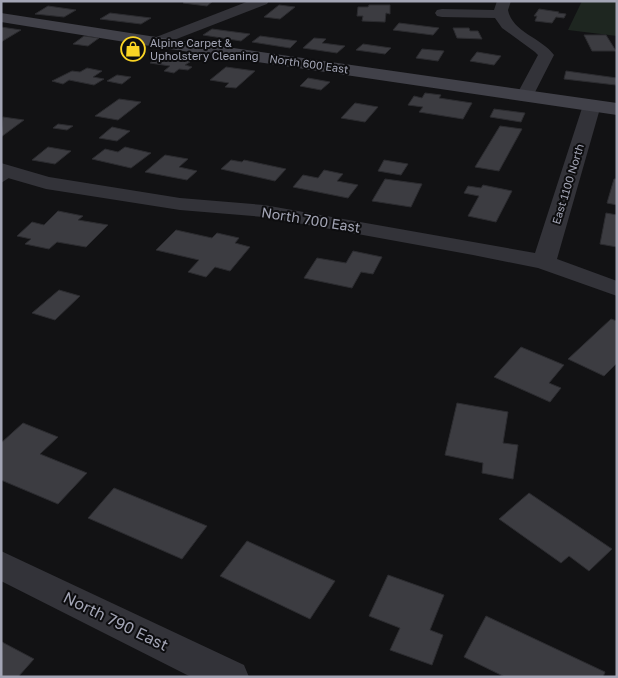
<svg xmlns="http://www.w3.org/2000/svg" width="618" height="678" viewBox="0 0 618 678" font-family="'Golos Text',sans-serif">
<style>
.green{fill:#1e2620}
.building{fill:#3c3c41;stroke:#2c2c30}
.lines{fill:none;stroke-linecap:round;stroke-linejoin:round}
.lane{fill:#333339;fill-rule:evenodd}
.street{fill:#333339;fill-rule:evenodd}
.secondary{fill:#414149;fill-rule:evenodd}
.labels{text-anchor:middle;stroke-width:4;stroke-linejoin:round;paint-order:stroke}
.far-poi-label{font-size:11px;fill:#a3a5b5;stroke:#0d0d0f;text-anchor:start}
.far-street-label{font-size:11px;fill:#a3a5b5;stroke:#0d0d0f}
.street-label{font-size:14px;fill:#a3a5b5;stroke:#0d0d0f}
.near-street-label{font-size:16px;fill:#a3a5b5;stroke:#0d0d0f}
</style>
<rect width="100%" height="100%" fill="#121214"/>
<path class="green" d="M 582,1 L 617,1 L 617,36 L 568,30 Z"/>
<path class="building" d="M 185,1 L 213,1 L 207,6 L 183,3 Z
M 279,5 L 295,7 L 280,19 L 264,17 Z
M 369,5 L 390,5 L 390,14 L 386,13 L 385,22 L 362,21 L 363,16 L 357,16 L 358,7 L 368,7 Z
M 48,6 L 76,10 L 64,17 L 35,14 Z
M 539,9 L 559,12 L 558,13 L 566,14 L 564,18 L 556,17 L 552,23 L 535,21 L 537,16 L 534,16 Z
M 110,13 L 151,18 L 141,24 L 100,19 Z
M 399,23 L 439,28 L 433,35 L 393,30 Z
M 1,27 L 21,30 L 1,42 Z
M 453,28 L 469,28 L 470,31 L 478,31 L 482,39 L 457,38 Z
M 212,29 L 250,34 L 241,41 L 203,35 Z
M 584,35 L 606,35 L 616,51 L 592,51 Z
M 84,36 L 99,38 L 88,46 L 73,44 Z
M 260,36 L 297,41 L 290,48 L 252,42 Z
M 314,38 L 326,39 L 322,43 L 345,46 L 337,53 L 303,48 Z
M 363,44 L 391,48 L 385,54 L 356,50 Z
M 422,49 L 444,51 L 438,61 L 416,58 Z
M 477,52 L 501,56 L 494,65 L 470,61 Z
M 173,56 L 193,60 L 185,65 L 192,67 L 188,70 L 179,69 L 174,73 L 164,71 L 170,66 L 150,63 L 155,59 L 167,61 Z
M 226,67 L 255,71 L 236,88 L 225,87 L 229,83 L 210,80 Z
M 87,68 L 102,71 L 93,77 L 104,79 L 94,85 L 69,80 L 63,84 L 52,81 L 72,71 L 80,72 Z
M 566,71 L 617,78 L 616,85 L 564,79 Z
M 117,75 L 131,77 L 122,84 L 107,81 Z
M 308,78 L 330,82 L 321,90 L 300,86 Z
M 425,93 L 441,95 L 439,98 L 472,103 L 463,119 L 419,112 L 423,107 L 408,105 L 414,96 L 422,98 Z
M 119,99 L 141,102 L 118,120 L 95,116 Z
M 355,103 L 378,107 L 365,122 L 341,118 Z
M 494,109 L 525,113 L 521,122 L 490,117 Z
M 3,117 L 24,120 L 1,137 Z
M 58,124 L 73,126 L 67,130 L 53,128 Z
M 500,126 L 522,129 L 499,171 L 475,167 Z
M 112,127 L 130,131 L 117,141 L 99,138 Z
M 48,147 L 71,151 L 55,164 L 32,160 Z
M 125,147 L 151,153 L 131,168 L 92,159 L 105,149 L 118,152 Z
M 165,155 L 188,159 L 179,167 L 197,171 L 187,180 L 145,172 Z
M 231,160 L 242,162 L 244,160 L 286,169 L 275,181 L 221,169 Z
M 384,160 L 408,164 L 401,175 L 378,171 Z
M 324,170 L 343,174 L 337,181 L 358,185 L 348,198 L 293,187 L 303,175 L 318,178 Z
M 385,179 L 422,184 L 411,207 L 372,201 Z
M 614,179 L 617,179 L 617,205 L 607,203 Z
M 483,185 L 512,191 L 496,222 L 468,216 L 479,196 L 464,193 L 468,186 L 481,188 Z
M 58,211 L 83,216 L 78,220 L 108,225 L 86,247 L 57,242 L 49,249 L 25,244 L 31,239 L 17,236 L 32,222 L 44,225 Z
M 606,213 L 617,215 L 617,247 L 600,244 Z
M 176,230 L 212,238 L 217,233 L 239,238 L 235,243 L 250,247 L 230,271 L 215,267 L 206,277 L 188,272 L 199,260 L 156,250 Z
M 353,251 L 382,257 L 373,274 L 361,272 L 352,288 L 304,278 L 317,258 L 346,263 Z
M 59,290 L 80,296 L 55,320 L 32,313 Z
M 611,319 L 617,321 L 617,363 L 604,376 L 568,359 Z
M 521,347 L 564,365 L 549,383 L 561,388 L 550,402 L 494,377 Z
M 457,403 L 508,412 L 503,443 L 518,445 L 513,479 L 482,473 L 483,463 L 445,455 Z
M 23,423 L 58,437 L 40,454 L 87,473 L 58,504 L 1,480 L 1,443 Z
M 114,488 L 207,526 L 182,559 L 88,518 Z
M 529,493 L 612,549 L 589,571 L 569,556 L 561,563 L 499,519 Z
M 247,541 L 335,581 L 310,619 L 220,576 Z
M 388,575 L 444,595 L 430,630 L 443,635 L 432,665 L 390,650 L 400,628 L 369,616 Z
M 486,616 L 605,672 L 603,677 L 505,677 L 464,657 Z
M 2,642 L 34,659 L 18,677 L 1,677 Z"/>
<g class="lines">
<path class="lane" d="M 12,169 L 15,170 L 15,174 L 1,183 L 1,175 Z"/>
<path class="street" d="M 249,1 L 269,1 L 267,4 L 161,45 L 151,45 L 148,42 L 151,39 Z
M 497,1 L 511,1 L 508,10 C 512,32 542,38 554,55 L 531,100 L 525,101 L 519,100 L 516,96 L 538,55 L 535,52 L 502,28 L 495,18 L 442,17 L 437,16 L 435,13 L 437,10 L 442,9 L 494,10 Z
M 592,100 L 598,101 L 601,105 L 557,259 L 617,281 L 617,296 L 538,268 L 473,255 L 264,217 L 180,210 L 46,189 L 1,176 L 1,163 L 49,177 L 180,198 L 264,205 L 535,253 L 583,105 L 586,101 Z
M 1,551 L 244,665 L 249,677 L 191,677 L 1,581 Z"/>
<path class="secondary" d="M 1,13 L 156,37 L 617,103 L 617,115 L 156,47 L 1,22 Z"/>
</g>
<defs>
<g id="shop-ring" transform="scale(1.25)"><circle r="9.5" fill="#0d0d0f" stroke="#fad424" stroke-width="1.5"/><path d="M-5-2.5h2.3a2.7 3.5 0 0 1 5.4 0H5L5.5 6h-11ZM-1.5-2.5h3a1.5 2.3 0 0 0-3 0Z" fill="#fad424"/></g>
</defs>
<g fill-rule="evenodd">
<use href="#shop-ring" x="133" y="49"/>
</g>
<g class="labels">
<g class="far-poi-label">
<text x="150" y="47">Alpine Carpet &amp;<tspan x="150" dy="13">Upholstery Cleaning</tspan></text>
</g>
<g class="far-street-label">
<text transform="translate(309 64) rotate(8)" y="4">North 600 East</text>
<text transform="translate(568 184) rotate(-73)" y="4">East 1100 North</text>
</g>
<g class="street-label">
<text transform="translate(311 220) rotate(9)" y="5">North 700 East</text>
</g>
<g class="near-street-label">
<text transform="translate(116 621) rotate(26)" y="6">North 790 East</text>
</g>
</g>
<rect width="618" height="678" fill="none" stroke="#a3a5b5" stroke-width="5"/>
</svg>
